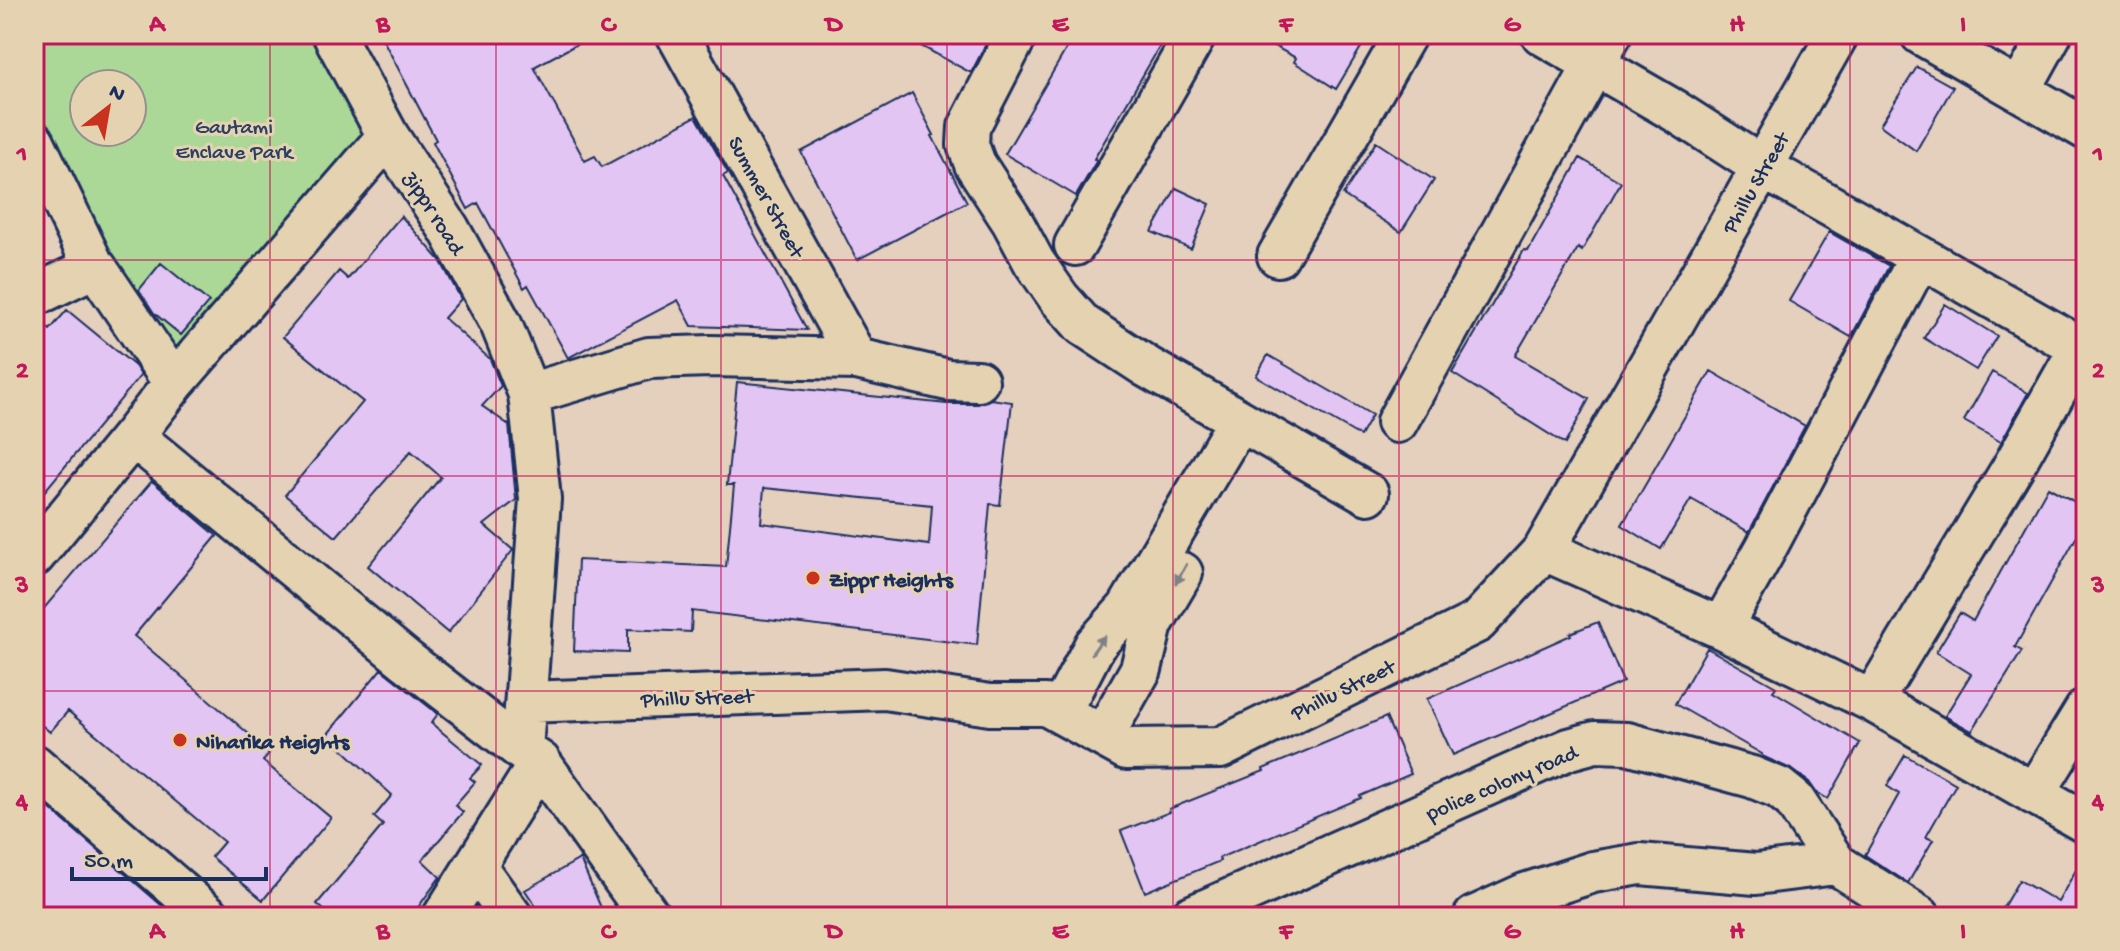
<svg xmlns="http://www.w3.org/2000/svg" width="2120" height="951" viewBox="0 0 2120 951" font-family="'Gochi Hand',sans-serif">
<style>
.green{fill:#acd897;stroke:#64847a;stroke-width:2;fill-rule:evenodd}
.building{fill:#e3c5f3;stroke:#1b2f5e;stroke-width:2;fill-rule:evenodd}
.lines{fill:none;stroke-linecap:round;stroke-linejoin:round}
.minor-casing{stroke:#1b2f5e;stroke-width:46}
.minor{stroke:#e5d2b0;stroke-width:40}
.oneway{fill:#808087}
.grid{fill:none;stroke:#c2185b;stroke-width:2;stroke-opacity:0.55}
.poi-dot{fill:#c8321e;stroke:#e5d2b0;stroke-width:3}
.labels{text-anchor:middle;stroke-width:6;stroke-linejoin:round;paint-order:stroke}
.park-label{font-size:22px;fill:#2a4064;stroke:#e5d2b0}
.street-label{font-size:22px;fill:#1b2f5e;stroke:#e5d2b0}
.poi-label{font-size:22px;font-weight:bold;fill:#1b2f5e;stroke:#e5d2b0;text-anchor:start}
.neatline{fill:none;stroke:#c2185b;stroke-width:3}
.grid-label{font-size:26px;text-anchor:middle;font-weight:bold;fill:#c2185b}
</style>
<rect width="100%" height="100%" fill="#e5cfbd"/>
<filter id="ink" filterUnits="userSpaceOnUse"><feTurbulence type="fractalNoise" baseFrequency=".0125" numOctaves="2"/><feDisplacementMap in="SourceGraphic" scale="16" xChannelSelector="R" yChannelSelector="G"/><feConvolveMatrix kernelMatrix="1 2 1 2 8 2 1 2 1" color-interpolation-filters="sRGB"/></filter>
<g filter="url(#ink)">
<path class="green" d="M 34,34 L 320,34 L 376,134 L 173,364 L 107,264 L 34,108 ZM 84,84 L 132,84 L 132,132 L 84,132 Z"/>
<path class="building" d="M 380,34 L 596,34 L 534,67 L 585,161 L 595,156 L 602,167 L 696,116 L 728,173 L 723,176 L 807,330 L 692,326 L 678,300 L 568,358 L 528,285 L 524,288 L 478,203 L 468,209 L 433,142 L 436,140 Z
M 899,34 L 991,34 L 971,73 Z
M 1075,34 L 1167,34 L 1094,159 L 1097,160 L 1076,196 L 1005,154 Z
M 1252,34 L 1369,34 L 1336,89 L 1294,62 L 1296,58 Z
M 1917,67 L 1953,87 L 1916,151 L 1880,125 Z
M 912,93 L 934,135 L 932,136 L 967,202 L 857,260 L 801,152 Z
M 1376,142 L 1434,180 L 1401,232 L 1343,195 Z
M 1580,158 L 1621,182 L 1582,251 L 1578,248 L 1515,356 L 1589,399 L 1565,444 L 1452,373 L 1524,250 L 1528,251 Z
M 1176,188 L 1210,204 L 1191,249 L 1152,232 Z
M 401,216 L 440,260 L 461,299 L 444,318 L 490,359 L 501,386 L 482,406 L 509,425 L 516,500 L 484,525 L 513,550 L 448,633 L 368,566 L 441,477 L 411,451 L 336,537 L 285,495 L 363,402 L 283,337 L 339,271 L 348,279 Z
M 1829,232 L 1889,266 L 1851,337 L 1789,301 Z
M 161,263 L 209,302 L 181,335 L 154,313 L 139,290 Z
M 1945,304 L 1997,336 L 1976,370 L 1924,338 Z
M 67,310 L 135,366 L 141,375 L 34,504 L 34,342 L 46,327 L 50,330 Z
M 1268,355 L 1372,415 L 1360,436 L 1256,376 Z
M 1711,371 L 1805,426 L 1749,532 L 1691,499 L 1661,549 L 1622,525 Z
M 1992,372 L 2028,393 L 2001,442 L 1964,421 Z
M 737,382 L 947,404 L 978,404 L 991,399 L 1012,402 L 1000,505 L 990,504 L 977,645 L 692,611 L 691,632 L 628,629 L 628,653 L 574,651 L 578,560 L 726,567 L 734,485 L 727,485 ZM 764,488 L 932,505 L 929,545 L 761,523 Z
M 152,481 L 217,536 L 134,636 L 270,752 L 263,761 L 331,818 L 263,900 L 211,857 L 224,842 L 68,711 L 50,732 L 34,719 L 34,620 Z
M 2048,487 L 2086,508 L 2086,520 L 2015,647 L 2022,651 L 1972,731 L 1945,716 L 1971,674 L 1936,652 L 1960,613 L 1973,621 Z
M 1598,622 L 1623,682 L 1453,755 L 1427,699 L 1571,635 L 1570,633 Z
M 1707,648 L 1776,687 L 1773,691 L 1860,743 L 1828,799 L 1816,792 L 1809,782 L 1793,770 L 1762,756 L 1762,754 L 1675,704 Z
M 381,669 L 438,714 L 431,723 L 482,765 L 470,778 L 475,782 L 455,805 L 463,812 L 422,860 L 440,877 L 411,917 L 332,917 L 317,904 L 383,825 L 374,817 L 392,795 L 327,735 Z
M 1386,717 L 1411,774 L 1360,796 L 1361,798 L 1219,858 L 1220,861 L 1145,892 L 1121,831 L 1170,812 L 1169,809 L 1264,771 L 1263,769 Z
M 1905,755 L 1956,784 L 1926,837 L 1933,840 L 1908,883 L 1865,855 L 1899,794 L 1887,786 Z
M 34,795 L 175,917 L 34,917 Z
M 2086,852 L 2086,917 L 2016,917 L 2002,909 L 2019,880 L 2058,902 Z
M 580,859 L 605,917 L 543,917 L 525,890 Z"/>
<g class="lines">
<g class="minor-casing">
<path id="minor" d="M 333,34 L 388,136 L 449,229 L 501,324 L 529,394 L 540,499 L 522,750 L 540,762 L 443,917
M 677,34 L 857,359
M 1017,34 L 969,127 L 968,145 L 975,164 L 1012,221 L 1034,262 L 1059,298 L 1083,325 L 1147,367 L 1368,494
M 1542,34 L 1675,111 L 1762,167 L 2086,351
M 1921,34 L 2086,129
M 2020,90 L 2051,34
M 34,142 L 94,267 L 97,269 L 174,383
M 1075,245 L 1196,34
M 1278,256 L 1406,34
M 34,296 L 94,267
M 529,394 L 649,358 L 710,356 L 857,359 L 948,380 L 978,381
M 1397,422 L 1611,34
M 133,436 L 407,661 L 522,750
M 1544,550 L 1721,628 L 1765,550 L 1920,257
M 34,556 L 133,436 L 174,383 L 388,136
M 1721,628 L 1872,701 L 2086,823
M 1872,701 L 2013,467 L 2080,348
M 526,702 L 885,689 L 990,705 L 1046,705 L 1126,749 L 1220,748 L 1477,622 L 1544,550 L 1838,34
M 1060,712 L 1095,645 L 1128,608 L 1239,421
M 1103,736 L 1141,669 L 1152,624 L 1182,573
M 540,762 L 650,917
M 34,765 L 210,917
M 2034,794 L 2086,709
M 476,867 L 512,917
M 1190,917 L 1546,759 L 1569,749 L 1595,742 L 1627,743 L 1752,777 L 1779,788 L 1794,800 L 1836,864 L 1920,917
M 1474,917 L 1525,894 L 1593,872 L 1640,864 L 1756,874 L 1836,864"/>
</g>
<use href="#minor" class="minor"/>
</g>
<defs><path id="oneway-solid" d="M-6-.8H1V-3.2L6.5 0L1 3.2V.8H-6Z" transform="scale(2)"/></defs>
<g class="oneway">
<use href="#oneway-solid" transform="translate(1181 574) rotate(120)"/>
<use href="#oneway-solid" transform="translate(1098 645) rotate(-54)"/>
</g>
</g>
<path class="grid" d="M 270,34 L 270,917M 496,34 L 496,917M 721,34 L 721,917M 947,34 L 947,917M 1173,34 L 1173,917M 1399,34 L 1399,917M 1624,34 L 1624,917M 1850,34 L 1850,917M 34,260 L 2086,260M 34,476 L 2086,476M 34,691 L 2086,691"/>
<g class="poi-dot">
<circle cx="813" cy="578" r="8"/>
<circle cx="180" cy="740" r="8"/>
</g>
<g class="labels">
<g class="park-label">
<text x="234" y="133">Gautami<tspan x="234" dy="25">Enclave Park</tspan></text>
</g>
<g class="street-label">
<text transform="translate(1754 182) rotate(-60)" y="8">Phillu Street</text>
<text transform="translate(768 196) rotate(61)" y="8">Summer Street</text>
<text transform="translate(436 212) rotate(58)" y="8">zippr road</text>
<text transform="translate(1342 688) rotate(-26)" y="8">Phillu Street</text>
<text transform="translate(697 696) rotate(-2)" y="8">Phillu Street</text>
<text transform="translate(1501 781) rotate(-23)" y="8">police colony road</text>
</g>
<g class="poi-label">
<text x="829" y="586">Zippr Heights</text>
<text x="196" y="748">Niharika Heights</text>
</g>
</g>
<rect width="2120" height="951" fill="none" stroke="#e5d2b0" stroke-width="88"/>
<g transform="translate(108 108) rotate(31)"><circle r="38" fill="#e5d2b0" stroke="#94918f" stroke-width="2"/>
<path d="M0-6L14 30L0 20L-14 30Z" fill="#c8321e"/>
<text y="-12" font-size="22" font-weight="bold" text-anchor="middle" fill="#1b2f5e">N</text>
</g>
<path d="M72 867v12h194v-12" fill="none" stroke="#1b2f5e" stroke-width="4"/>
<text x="84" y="867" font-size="24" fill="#1b2f5e" stroke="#e5d2b0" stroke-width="6" paint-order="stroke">50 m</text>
<rect x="44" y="44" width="2032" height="863" class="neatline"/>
<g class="grid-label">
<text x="157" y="31">A</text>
<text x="383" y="31">B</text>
<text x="608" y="31">C</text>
<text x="834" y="31">D</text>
<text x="1060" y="31">E</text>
<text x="1286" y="31">F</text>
<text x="1512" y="31">G</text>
<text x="1737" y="31">H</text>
<text x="1963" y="31">I</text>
<text x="22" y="161">1</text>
<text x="2098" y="161">1</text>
<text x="22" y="377">2</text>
<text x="2098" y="377">2</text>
<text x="22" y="592">3</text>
<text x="2098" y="592">3</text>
<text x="22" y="808">4</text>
<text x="2098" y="808">4</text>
<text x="157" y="938">A</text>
<text x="383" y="938">B</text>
<text x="608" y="938">C</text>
<text x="834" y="938">D</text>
<text x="1060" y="938">E</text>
<text x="1286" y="938">F</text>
<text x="1512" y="938">G</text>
<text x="1737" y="938">H</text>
<text x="1963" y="938">I</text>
</g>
</svg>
